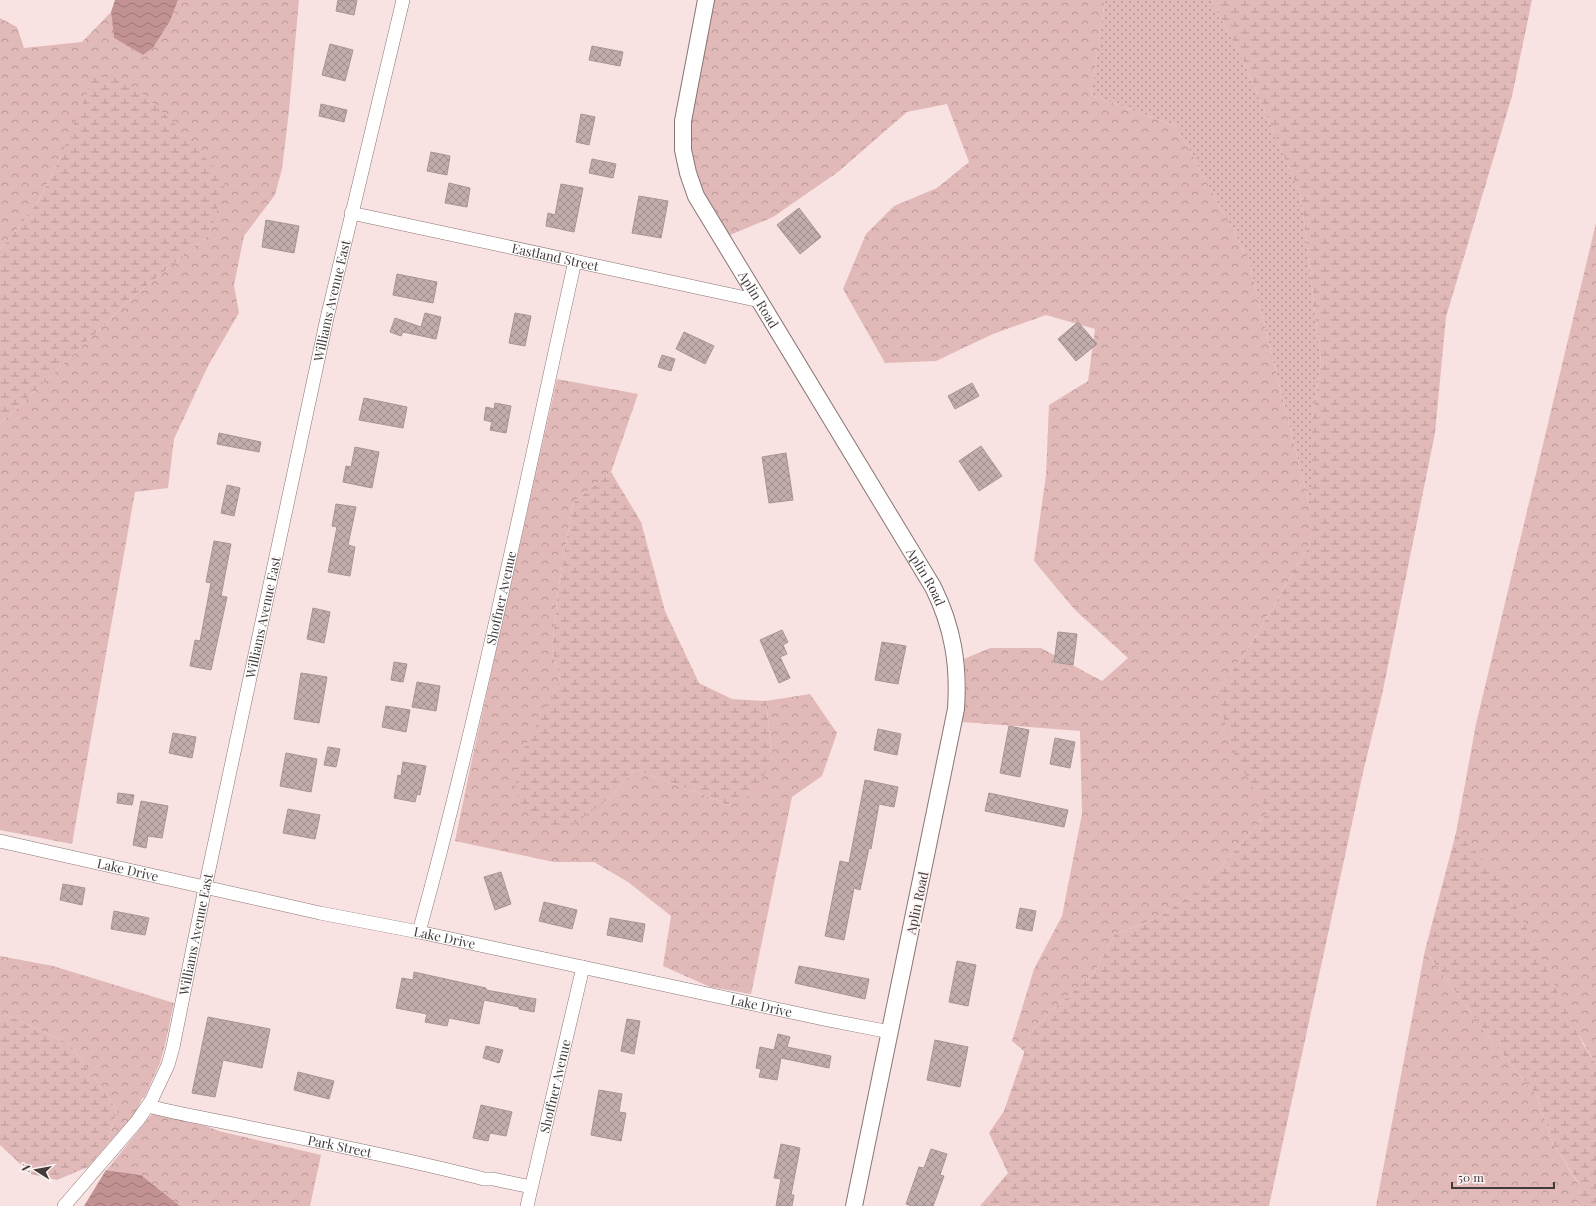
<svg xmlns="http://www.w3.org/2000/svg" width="1596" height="1206" viewBox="0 0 1596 1206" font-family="'Playfair Display',serif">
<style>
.grass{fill:url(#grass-dots)}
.forest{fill:url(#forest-crowns)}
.wetland{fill:url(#wetland-marsh)}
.water{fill:url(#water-waves)}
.building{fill:url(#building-cross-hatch);stroke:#a89493}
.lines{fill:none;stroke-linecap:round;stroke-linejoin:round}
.minor-casing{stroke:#887574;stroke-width:14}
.tertiary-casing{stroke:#887574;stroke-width:18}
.minor{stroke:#fff;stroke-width:13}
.tertiary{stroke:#fff;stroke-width:16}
.labels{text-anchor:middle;stroke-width:3.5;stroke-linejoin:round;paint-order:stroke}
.street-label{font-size:13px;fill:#433a3a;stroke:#fdf3f3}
</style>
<defs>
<pattern id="grass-dots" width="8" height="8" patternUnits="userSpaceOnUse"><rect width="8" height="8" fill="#e2b9b9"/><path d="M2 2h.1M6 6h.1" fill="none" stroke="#b99797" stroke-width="1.8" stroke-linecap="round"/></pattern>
<pattern id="forest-crowns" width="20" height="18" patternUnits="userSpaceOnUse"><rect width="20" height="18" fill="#e2b9b9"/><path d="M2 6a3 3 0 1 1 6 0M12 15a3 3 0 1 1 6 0" fill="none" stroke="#b99797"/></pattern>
<pattern id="wetland-marsh" width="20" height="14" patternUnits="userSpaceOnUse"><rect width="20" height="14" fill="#e2b9b9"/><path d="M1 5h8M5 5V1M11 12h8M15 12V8" fill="none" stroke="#b99797"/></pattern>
<pattern id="water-waves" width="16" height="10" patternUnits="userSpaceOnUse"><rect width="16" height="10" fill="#c29191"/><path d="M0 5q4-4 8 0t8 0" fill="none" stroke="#9f7777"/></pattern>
<pattern id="building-cross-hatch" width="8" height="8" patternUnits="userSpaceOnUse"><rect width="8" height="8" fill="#c2adad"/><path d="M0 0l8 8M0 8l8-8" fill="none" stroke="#9f8e8e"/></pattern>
</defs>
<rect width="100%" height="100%" fill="#f9e3e2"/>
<path class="grass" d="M 1105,0 L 1211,0 L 1241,56 L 1301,196 L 1321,363 L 1312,419 L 1312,516 L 1248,258 L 1176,126 L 1091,95 Z"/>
<path class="forest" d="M 178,0 L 299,0 L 289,111 L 282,169 L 275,195 L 244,236 L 234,285 L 239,313 L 208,366 L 174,439 L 168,488 L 135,492 L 72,844 L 0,830 L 0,423 L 9,416 L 134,296 L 210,234 L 61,156 L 38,202 L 0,250 L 0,18 L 17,27 L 24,48 L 82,42 L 111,12 L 114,38 L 143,55 L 153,48 L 170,21 Z
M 714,0 L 1105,0 L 1091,95 L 1176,126 L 1248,258 L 1312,516 L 1311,542 L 1247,651 L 1216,693 L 1268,812 L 1206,884 L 1158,918 L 1115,934 L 1094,973 L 1049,1013 L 1031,1033 L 1025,1052 L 1012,1041 L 1034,969 L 1062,916 L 1082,814 L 1080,731 L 962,722 L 966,685 L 964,659 L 990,648 L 1041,648 L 1102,681 L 1128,658 L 1075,610 L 1034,561 L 1046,475 L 1049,405 L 1088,381 L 1095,329 L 1046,315 L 993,334 L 936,361 L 885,363 L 843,289 L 866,234 L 894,206 L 937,188 L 969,162 L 947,104 L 907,112 L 838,172 L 773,217 L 728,236 C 704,195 689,172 691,122 Z
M 1596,223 L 1596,1064 L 1458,833 L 1456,833 L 1476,724 Z
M 557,379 L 638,394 L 611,472 L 573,503 L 558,590 L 552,649 L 560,680 L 542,716 L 608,799 L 635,770 L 697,792 L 730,806 L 772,757 L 766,701 L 810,694 L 837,733 L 822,776 L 792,797 L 751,994 L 710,987 L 663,966 L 671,916 L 628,882 L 594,862 L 554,862 L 455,841 L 472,759 Z
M 1425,950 L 1491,1040 L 1537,1096 L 1552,1141 L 1579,1185 L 1577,1206 L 1376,1206 Z
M 0,956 L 53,966 L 174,1003 L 165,1045 L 160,1063 L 144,1098 L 142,1098 C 137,1116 119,1131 107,1145 L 117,1110 L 70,1044 L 0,1012 Z
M 152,1114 L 206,1126 L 219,1131 L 321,1155 L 310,1206 L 180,1206 L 141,1175 L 106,1170 L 105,1172 Z"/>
<path class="wetland" d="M 1211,0 L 1532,0 L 1512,96 L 1446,317 L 1435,433 L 1382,695 L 1364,768 L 1269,1206 L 980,1206 L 1008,1173 L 989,1133 L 1004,1111 L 1031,1033 L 1049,1013 L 1094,973 L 1115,934 L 1158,918 L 1206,884 L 1268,812 L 1236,759 L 1216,693 L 1247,651 L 1311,542 L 1312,419 L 1321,363 L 1301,196 L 1241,56 Z
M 114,77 L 140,91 L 176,125 L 226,181 L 210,234 L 134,296 L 9,416 L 0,423 L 0,250 L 38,202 L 61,156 L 93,78 Z
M 611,472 L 641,522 L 665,611 L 699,683 L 732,699 L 766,701 L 772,757 L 756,792 L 730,806 L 697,792 L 635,770 L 608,799 L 574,824 L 552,825 L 524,810 L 515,790 L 518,760 L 560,680 L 552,649 L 558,590 L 573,503 Z
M 1456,833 L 1458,833 L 1504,882 L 1583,1044 L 1596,1064 L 1596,1206 L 1577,1206 L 1579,1184 L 1552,1141 L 1537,1096 L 1491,1040 L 1425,950 Z
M 0,1012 L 70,1044 L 117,1110 L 107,1145 L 88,1167 L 57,1180 L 31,1174 L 0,1145 Z"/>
<path class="water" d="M 115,0 L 178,0 L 170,21 L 153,48 L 143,55 L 114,38 L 111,12 Z
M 106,1170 L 141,1175 L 180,1206 L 84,1206 Z"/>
<path class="building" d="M 338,0 L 357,0 L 354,15 L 336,11 Z
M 330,44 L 353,50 L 345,81 L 322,75 Z
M 592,46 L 623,52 L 620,66 L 589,60 Z
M 321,104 L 347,110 L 344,122 L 319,116 Z
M 581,114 L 595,117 L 589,145 L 576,142 Z
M 431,152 L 450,156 L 447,175 L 427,171 Z
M 592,159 L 616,164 L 613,178 L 589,173 Z
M 449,183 L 470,188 L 467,207 L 445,203 Z
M 561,184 L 583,188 L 574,232 L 546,226 L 548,213 L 555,215 Z
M 639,196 L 668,201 L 661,238 L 632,233 Z
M 799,208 L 821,237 L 800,254 L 777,225 Z
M 266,220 L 299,226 L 294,253 L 262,247 Z
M 397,274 L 437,282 L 433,303 L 393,295 Z
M 425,313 L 441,317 L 436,339 L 403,332 L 401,336 L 390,332 L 395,318 L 421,327 Z
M 515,313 L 531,316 L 525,346 L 509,343 Z
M 1078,322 L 1097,344 L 1076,361 L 1058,339 Z
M 684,332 L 714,346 L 705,364 L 676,349 Z
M 662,355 L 675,359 L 671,371 L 658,367 Z
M 972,383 L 979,396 L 955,409 L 948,396 Z
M 364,398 L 407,407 L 403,428 L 359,420 Z
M 495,403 L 511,406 L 506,433 L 490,430 L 492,422 L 484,420 L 486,407 L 494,409 Z
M 219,433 L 261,442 L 259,452 L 217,444 Z
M 981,446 L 1002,476 L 979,491 L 959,461 Z
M 355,447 L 379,452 L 372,488 L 343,482 L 346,466 L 351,467 Z
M 786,453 L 793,500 L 769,503 L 762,457 Z
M 227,485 L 240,488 L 234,516 L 221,513 Z
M 336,504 L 356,507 L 348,545 L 355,547 L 350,576 L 328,572 L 337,527 L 332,526 Z
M 214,541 L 231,544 L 221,596 L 227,597 L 211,670 L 190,666 L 195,640 L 200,641 L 211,583 L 206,582 Z
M 313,608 L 330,612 L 324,643 L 307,639 Z
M 782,630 L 788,642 L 783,645 L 787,654 L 780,657 L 790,678 L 779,683 L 760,640 Z
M 1058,632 L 1077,634 L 1073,665 L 1054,662 Z
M 882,642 L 906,646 L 898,684 L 875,680 Z
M 394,662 L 407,664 L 403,682 L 391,680 Z
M 301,673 L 327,677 L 319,723 L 294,719 Z
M 417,682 L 440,686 L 436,711 L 412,707 Z
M 386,706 L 410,710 L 406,732 L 382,727 Z
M 1009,726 L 1029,730 L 1020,777 L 1000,773 Z
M 878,729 L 901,734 L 897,755 L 874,750 Z
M 173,733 L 196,737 L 192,758 L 169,753 Z
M 1055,738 L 1075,742 L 1070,768 L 1050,764 Z
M 328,747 L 340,749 L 336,767 L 324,765 Z
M 286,753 L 317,759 L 311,792 L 280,786 Z
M 403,762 L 426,766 L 420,795 L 417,794 L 415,802 L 394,798 L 398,775 L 401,776 Z
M 865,780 L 898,787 L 894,807 L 879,804 L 871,849 L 869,848 L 860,890 L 854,888 L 844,940 L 825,936 L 840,861 L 849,863 Z
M 118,793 L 134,795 L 132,805 L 117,803 Z
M 989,793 L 1068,810 L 1064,827 L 985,811 Z
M 141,801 L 168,806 L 162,838 L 148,836 L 146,848 L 133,845 Z
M 288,809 L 320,815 L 315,839 L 283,833 Z
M 501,872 L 511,904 L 495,910 L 484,877 Z
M 63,884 L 85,888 L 82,905 L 60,900 Z
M 544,902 L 577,910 L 572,929 L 539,921 Z
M 1020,908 L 1036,911 L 1032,931 L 1016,928 Z
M 114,911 L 149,918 L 145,935 L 111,929 Z
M 610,918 L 645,924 L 642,942 L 607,935 Z
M 957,961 L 976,965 L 968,1006 L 949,1002 Z
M 799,966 L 869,979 L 865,999 L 795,983 Z
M 414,972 L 486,988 L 486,990 L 536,999 L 534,1012 L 519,1009 L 519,1007 L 484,1000 L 479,1024 L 449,1018 L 447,1026 L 425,1022 L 427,1014 L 396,1008 L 402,978 L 413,980 Z
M 208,1017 L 270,1029 L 262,1068 L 223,1060 L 215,1097 L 192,1093 Z
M 627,1019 L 640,1021 L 634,1054 L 621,1051 Z
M 778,1034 L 790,1037 L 787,1047 L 831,1056 L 829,1068 L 781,1058 L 777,1080 L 759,1077 L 761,1069 L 756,1068 L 760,1047 L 774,1050 Z
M 935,1040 L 968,1047 L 960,1087 L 927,1080 Z
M 486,1046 L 503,1050 L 499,1063 L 483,1058 Z
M 298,1072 L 334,1081 L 329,1099 L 294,1090 Z
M 599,1090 L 622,1094 L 619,1112 L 626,1113 L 621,1141 L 591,1135 Z
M 481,1105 L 512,1112 L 506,1136 L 490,1133 L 488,1141 L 473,1138 Z
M 781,1144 L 800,1148 L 791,1195 L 794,1195 L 792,1206 L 776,1206 L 781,1179 L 774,1178 Z
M 931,1149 L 947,1154 L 940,1175 L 944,1176 L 933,1206 L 912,1206 L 906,1204 L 919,1167 L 924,1168 Z"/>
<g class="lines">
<g class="minor-casing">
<g id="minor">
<path id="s1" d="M 351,213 L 760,301"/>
<path id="s2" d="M 0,841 L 320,913 L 419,932 L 828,1020 L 890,1032"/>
<path id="s3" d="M 419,932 C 480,711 525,485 575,261"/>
<path id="s4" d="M 148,1106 C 182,1115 217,1120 252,1128 C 329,1144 407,1159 484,1179 L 493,1179 L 531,1187"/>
<path id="s5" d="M 64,1206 L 138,1120 L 151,1101 L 168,1065 L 173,1047 L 205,888 L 327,318 L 403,0"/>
<path id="s6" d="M 527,1206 L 583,967"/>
</g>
</g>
<g class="tertiary-casing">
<g id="tertiary">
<path id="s7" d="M 706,0 L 683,121 L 683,150 L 688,173 L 696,196 L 933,587 C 953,627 959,665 956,709 L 854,1206"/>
</g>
</g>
<use href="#minor" class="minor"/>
<use href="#tertiary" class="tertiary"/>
</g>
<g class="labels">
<g class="street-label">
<text dy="5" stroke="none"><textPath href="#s1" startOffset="209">Eastland Street</textPath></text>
<text dy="5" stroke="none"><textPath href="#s7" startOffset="321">Aplin Road</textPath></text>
<text dy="5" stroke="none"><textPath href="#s5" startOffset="958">Williams Avenue East</textPath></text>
<text dy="5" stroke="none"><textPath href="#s7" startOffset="645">Aplin Road</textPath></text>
<text dy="5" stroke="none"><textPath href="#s3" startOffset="344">Shoffner Avenue</textPath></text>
<text dy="5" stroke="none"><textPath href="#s5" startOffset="634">Williams Avenue East</textPath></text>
<text dy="5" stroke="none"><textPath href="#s2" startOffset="131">Lake Drive</textPath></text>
<text transform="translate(917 903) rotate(-78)" y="5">Aplin Road</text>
<text dy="5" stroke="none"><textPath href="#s5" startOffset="310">Williams Avenue East</textPath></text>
<text dy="5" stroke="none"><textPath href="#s2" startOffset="455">Lake Drive</textPath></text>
<text dy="5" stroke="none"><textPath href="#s2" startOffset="779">Lake Drive</textPath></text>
<text dy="5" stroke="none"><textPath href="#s6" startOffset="123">Shoffner Avenue</textPath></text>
<text dy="5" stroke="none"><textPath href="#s4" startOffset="196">Park Street</textPath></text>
</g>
</g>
<g transform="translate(36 1170) rotate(281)" stroke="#fdf3f3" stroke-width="3" paint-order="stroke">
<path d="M0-3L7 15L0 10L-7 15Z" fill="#433a3a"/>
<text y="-6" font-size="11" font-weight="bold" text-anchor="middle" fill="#433a3a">N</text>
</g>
<path d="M1452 1182v6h102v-6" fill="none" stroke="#433a3a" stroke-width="2"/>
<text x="1458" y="1182" font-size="12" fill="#433a3a" stroke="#fdf3f3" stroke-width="3" paint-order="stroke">50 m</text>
</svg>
